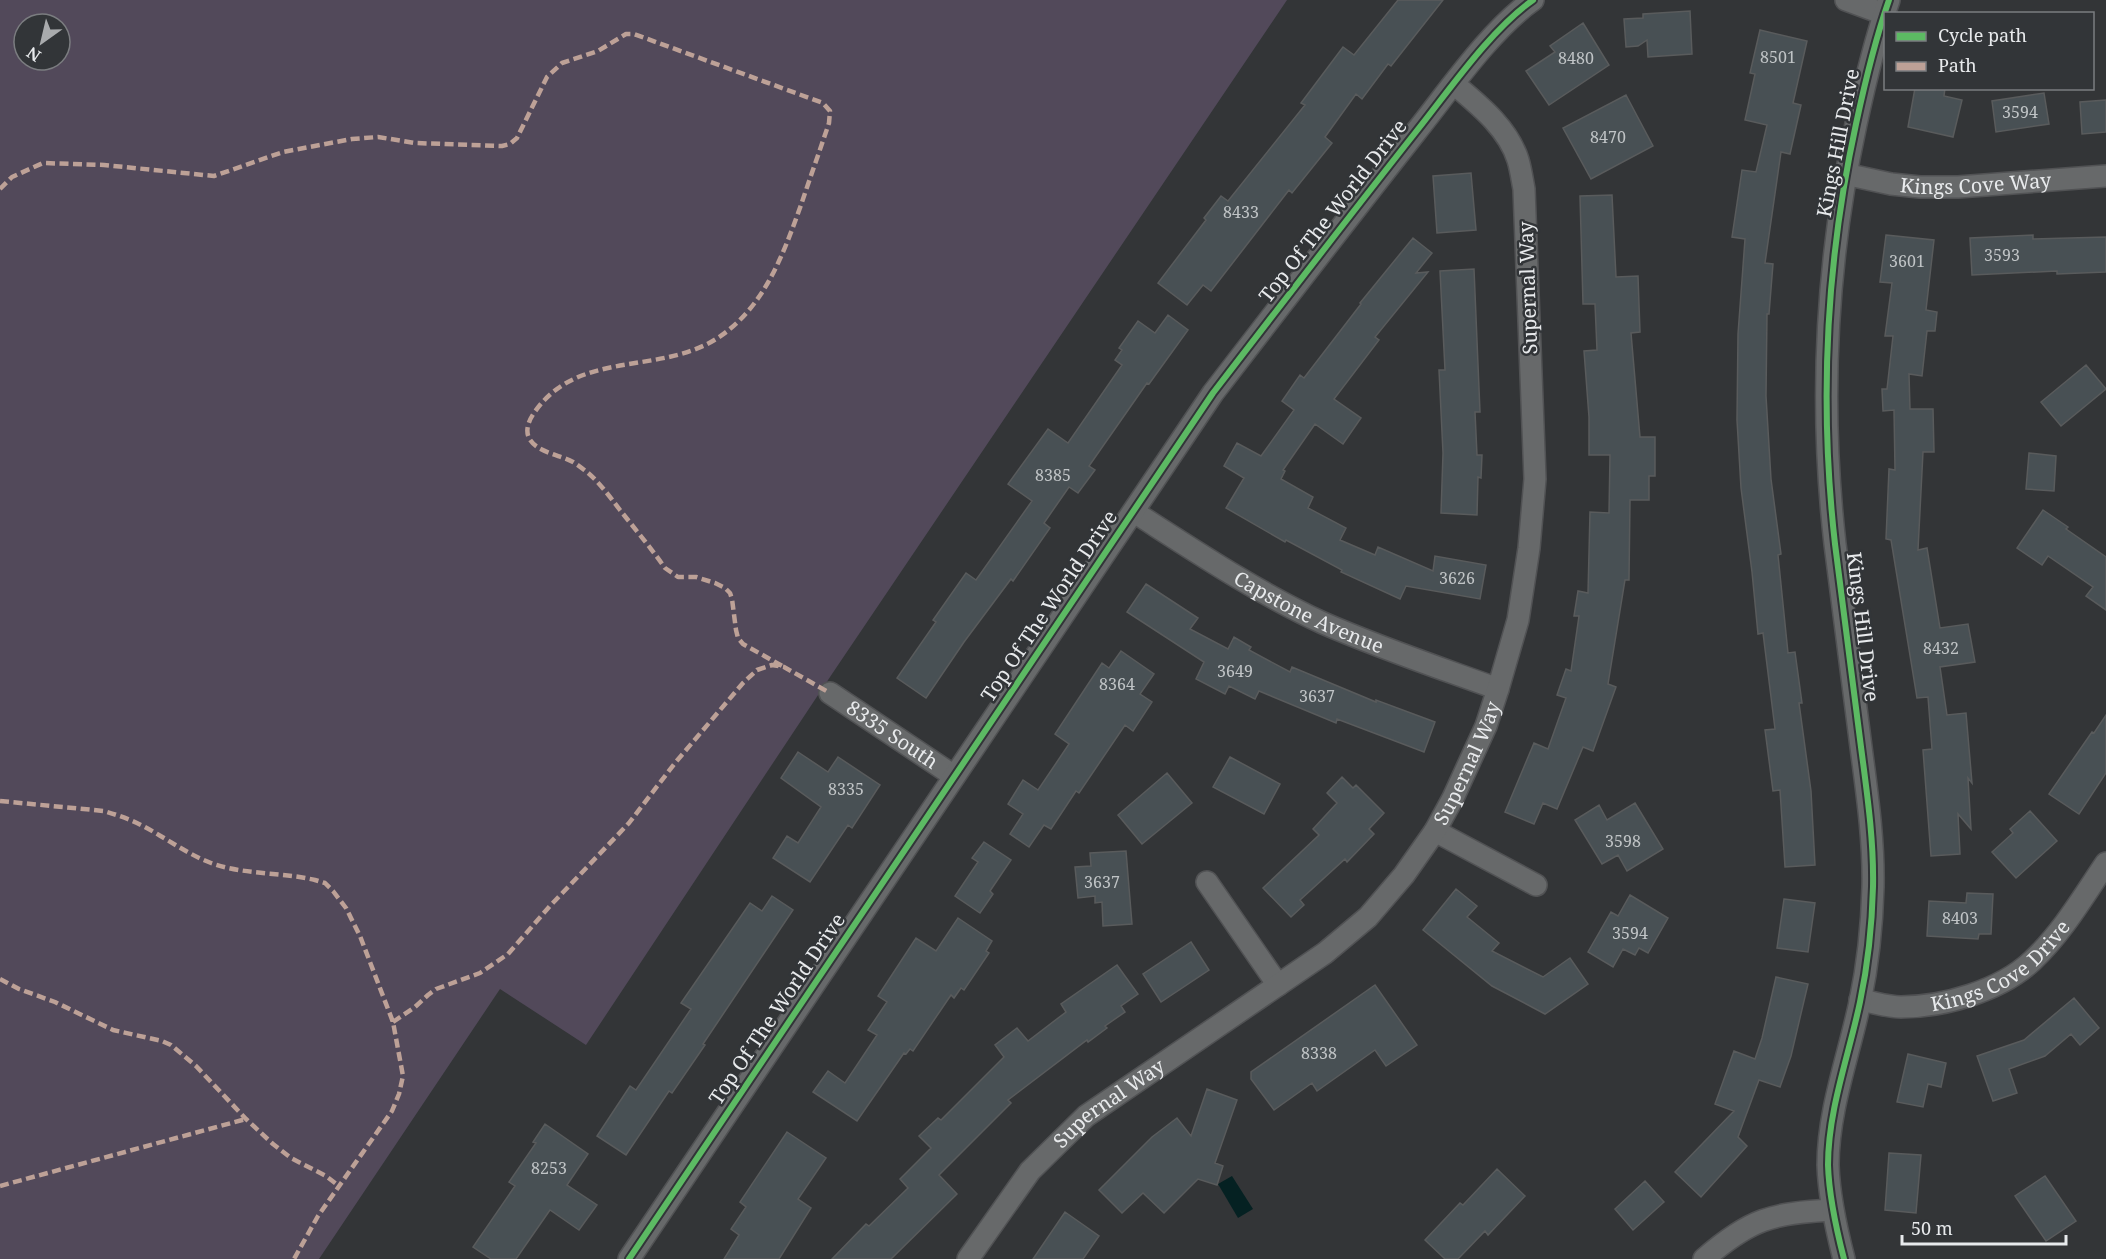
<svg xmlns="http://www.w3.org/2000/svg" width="2106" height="1259" viewBox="0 0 2106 1259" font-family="'Noto Serif',serif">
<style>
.green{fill:#52495a;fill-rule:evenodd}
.water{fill:#052122}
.building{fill:#485054;stroke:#595b5c;stroke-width:1.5}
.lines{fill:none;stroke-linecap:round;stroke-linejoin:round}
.minor-casing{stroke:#515254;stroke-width:24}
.minor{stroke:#67696a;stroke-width:21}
.quiet{stroke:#bda197;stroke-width:4.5;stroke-dasharray:9 4.5;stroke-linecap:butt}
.cycleway-casing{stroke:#323538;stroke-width:10}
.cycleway{stroke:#5cba63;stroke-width:6}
.labels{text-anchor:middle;stroke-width:5;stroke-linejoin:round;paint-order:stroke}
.number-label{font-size:16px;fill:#c0c4c6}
.street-label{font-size:20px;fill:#e8eaec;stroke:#323538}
</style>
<rect width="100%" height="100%" fill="#333537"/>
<path class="green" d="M 0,0 L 1287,0 L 832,674 L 586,1045 L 500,989 L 319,1259 L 0,1259 ZM 24,24 L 60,24 L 60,60 L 24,60 Z"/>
<path class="water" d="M 1232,1176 L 1253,1209 L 1238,1218 L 1218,1184 Z"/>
<path class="building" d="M 1398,0 L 1443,0 L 1391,66 L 1388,64 L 1362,99 L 1356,94 L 1325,137 L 1332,143 L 1292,193 L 1289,190 L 1211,291 L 1203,285 L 1187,305 L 1158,283 L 1206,220 L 1204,218 L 1221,196 L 1228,201 L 1305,105 L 1301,103 L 1343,47 L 1354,55 Z
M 1690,11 L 1692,54 L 1648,57 L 1647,40 L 1638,46 L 1626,47 L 1624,19 L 1643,18 L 1643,14 Z
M 1583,23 L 1609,65 L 1549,105 L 1526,71 L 1555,52 L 1550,46 Z
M 1760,30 L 1807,41 L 1793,103 L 1801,105 L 1790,154 L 1781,152 L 1765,263 L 1773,264 L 1769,314 L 1767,314 L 1766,396 L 1771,479 L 1781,554 L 1778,555 L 1788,653 L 1795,652 L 1802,703 L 1799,703 L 1811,791 L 1815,865 L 1785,867 L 1780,790 L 1773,791 L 1765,730 L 1775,729 L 1763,633 L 1758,634 L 1752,572 L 1741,488 L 1737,420 L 1738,334 L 1745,239 L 1732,237 L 1742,170 L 1756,172 L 1767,125 L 1745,120 L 1755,74 L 1750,73 Z
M 1915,88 L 1945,88 L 1944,96 L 1962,100 L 1953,137 L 1908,127 Z
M 2044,93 L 2049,124 L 1996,132 L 1992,101 Z
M 1626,95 L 1653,146 L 1591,179 L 1563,128 Z
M 2106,100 L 2106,132 L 2082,134 L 2080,102 Z
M 1471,173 L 1476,230 L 1437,233 L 1433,176 Z
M 1612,195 L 1616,277 L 1638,276 L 1640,332 L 1631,333 L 1640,437 L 1655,437 L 1655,476 L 1649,476 L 1649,500 L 1630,500 L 1629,580 L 1625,580 L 1608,684 L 1616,687 L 1593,751 L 1583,747 L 1557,809 L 1543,803 L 1534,824 L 1505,812 L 1534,743 L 1548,749 L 1566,698 L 1557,695 L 1566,669 L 1571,671 L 1579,616 L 1574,616 L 1578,591 L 1588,593 L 1590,512 L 1609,513 L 1610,455 L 1589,455 L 1589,417 L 1584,351 L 1597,350 L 1595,304 L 1583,304 L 1580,196 Z
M 1886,235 L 1934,240 L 1926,310 L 1937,312 L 1935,331 L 1927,331 L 1922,376 L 1909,374 L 1910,409 L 1933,409 L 1934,452 L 1923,452 L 1918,550 L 1927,548 L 1940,628 L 1968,624 L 1975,662 L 1940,667 L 1947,715 L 1966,713 L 1972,783 L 1968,778 L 1971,829 L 1958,814 L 1960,854 L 1931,856 L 1923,750 L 1932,749 L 1928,697 L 1917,698 L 1891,540 L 1886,539 L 1889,469 L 1895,470 L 1894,410 L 1883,411 L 1882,389 L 1887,389 L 1893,336 L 1885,336 L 1892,283 L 1880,282 Z
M 2033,235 L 2033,239 L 2106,237 L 2106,272 L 2057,274 L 2057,271 L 1972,275 L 1970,238 Z
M 1413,238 L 1432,253 L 1416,273 L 1428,272 L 1375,337 L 1379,340 L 1334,399 L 1361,418 L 1343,444 L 1315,424 L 1283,470 L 1285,471 L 1281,479 L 1313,497 L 1308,508 L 1346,528 L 1340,540 L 1375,555 L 1378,547 L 1433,571 L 1435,556 L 1486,565 L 1480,599 L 1406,586 L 1400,599 L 1341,572 L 1342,570 L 1286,540 L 1285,542 L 1226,508 L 1244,478 L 1224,466 L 1237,443 L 1261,456 L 1294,410 L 1282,401 L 1300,375 L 1304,378 L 1361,304 L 1360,303 Z
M 1474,269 L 1480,412 L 1475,412 L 1477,455 L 1482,455 L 1481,478 L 1478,477 L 1477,515 L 1441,513 L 1443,453 L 1439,370 L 1445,370 L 1440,271 Z
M 1168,315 L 1188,330 L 1149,384 L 1147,383 L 1089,466 L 1095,470 L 1078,493 L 1069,487 L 1044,523 L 1050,528 L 1013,581 L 1011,579 L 964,642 L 926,698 L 897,678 L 936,622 L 933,620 L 966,573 L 976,580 L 1032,501 L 1008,484 L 1048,429 L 1068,443 L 1122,365 L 1115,360 L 1122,350 L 1119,348 L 1138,321 L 1155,333 Z
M 2086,365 L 2106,389 L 2061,426 L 2041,402 Z
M 2029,453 L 2056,456 L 2054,491 L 2026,489 Z
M 2043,510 L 2068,527 L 2066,529 L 2106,557 L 2106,610 L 2086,596 L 2093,587 L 2048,556 L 2042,565 L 2017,548 Z
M 1146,584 L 1198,618 L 1190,629 L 1228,649 L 1234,637 L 1251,647 L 1249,650 L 1290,672 L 1292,667 L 1376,702 L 1376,700 L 1435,722 L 1424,752 L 1337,719 L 1336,723 L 1259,691 L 1255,699 L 1229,686 L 1225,694 L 1196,679 L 1204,662 L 1127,612 Z
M 1121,651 L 1154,674 L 1140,694 L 1152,702 L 1133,731 L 1125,725 L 1079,793 L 1076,791 L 1051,829 L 1044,825 L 1029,847 L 1010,834 L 1023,814 L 1008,804 L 1023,780 L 1038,790 L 1069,744 L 1055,734 L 1102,663 L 1109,668 Z
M 2106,715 L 2106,773 L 2079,814 L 2049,794 L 2092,732 L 2094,733 Z
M 798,752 L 828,772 L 838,757 L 880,785 L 852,828 L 848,825 L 810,882 L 773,858 L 787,836 L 798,843 L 821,807 L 781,778 Z
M 1230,757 L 1280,784 L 1264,814 L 1213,787 Z
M 1167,773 L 1192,803 L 1142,844 L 1118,815 Z
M 1342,777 L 1353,788 L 1356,785 L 1384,813 L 1369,829 L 1374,834 L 1347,862 L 1345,859 L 1300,900 L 1304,905 L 1291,917 L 1263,888 L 1319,835 L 1313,829 L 1337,803 L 1327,793 Z
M 1635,803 L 1663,849 L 1627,871 L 1618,855 L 1602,864 L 1575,820 L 1599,805 L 1607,820 Z
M 2030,811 L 2057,841 L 2016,878 L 1992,852 L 2013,833 L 2010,829 Z
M 984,842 L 1011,860 L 990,891 L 993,894 L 980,913 L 955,896 L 978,862 L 972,858 Z
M 1126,851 L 1132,924 L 1103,926 L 1102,902 L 1095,903 L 1095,896 L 1078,898 L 1075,867 L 1091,866 L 1090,853 Z
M 1456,889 L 1477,906 L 1467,917 L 1499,943 L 1492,951 L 1543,977 L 1570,958 L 1588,984 L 1545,1014 L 1492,986 L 1423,930 Z
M 1967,893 L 1993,894 L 1991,934 L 1979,934 L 1978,939 L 1927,936 L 1929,901 L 1966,903 Z
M 1630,895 L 1668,918 L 1648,953 L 1639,948 L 1635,955 L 1623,949 L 1613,967 L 1588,952 L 1611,912 L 1618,916 Z
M 772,896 L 793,910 L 703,1044 L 705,1045 L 672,1093 L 669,1091 L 626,1155 L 597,1136 L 630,1086 L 636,1090 L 691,1009 L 681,1003 L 750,903 L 762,911 Z
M 1784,899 L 1815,903 L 1808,952 L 1777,948 Z
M 958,918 L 992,941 L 986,951 L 989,953 L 964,990 L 961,988 L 954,998 L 951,995 L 913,1051 L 910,1049 L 906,1054 L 904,1053 L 857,1121 L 813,1092 L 828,1071 L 845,1083 L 877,1035 L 868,1030 L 887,1002 L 878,996 L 916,938 L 936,951 Z
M 1191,942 L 1209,970 L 1161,1002 L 1143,974 Z
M 1117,965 L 1138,994 L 1121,1006 L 1125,1012 L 1105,1026 L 1107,1028 L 1088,1042 L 1087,1040 L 1008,1100 L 1011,1103 L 939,1175 L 957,1194 L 891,1259 L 832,1259 L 866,1224 L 869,1226 L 908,1188 L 900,1179 L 931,1148 L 919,1136 L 938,1118 L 941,1120 L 1004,1057 L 995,1045 L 1017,1028 L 1028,1041 L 1066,1012 L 1061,1004 Z
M 1776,977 L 1808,984 L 1791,1056 L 1780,1087 L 1759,1080 L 1738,1137 L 1747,1146 L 1701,1197 L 1675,1172 L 1734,1111 L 1715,1104 L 1734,1051 L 1755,1059 L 1762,1038 Z
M 1375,985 L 1417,1045 L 1386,1066 L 1375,1050 L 1317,1091 L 1312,1083 L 1274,1110 L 1251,1079 L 1251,1072 Z
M 2074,998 L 2099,1028 L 2080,1045 L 2071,1034 L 2045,1056 L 2009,1069 L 2017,1093 L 1993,1101 L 1977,1056 L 2024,1040 Z
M 1908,1054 L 1946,1063 L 1941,1087 L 1928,1084 L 1923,1107 L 1897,1102 Z
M 1207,1089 L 1237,1100 L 1215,1163 L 1223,1166 L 1217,1185 L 1198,1179 L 1164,1213 L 1143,1193 L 1122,1213 L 1099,1190 L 1152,1137 L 1177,1118 L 1191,1136 Z
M 545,1124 L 588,1154 L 567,1185 L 597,1205 L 579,1230 L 550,1210 L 516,1259 L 491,1259 L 473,1247 L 515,1186 L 509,1182 L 536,1143 L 533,1142 Z
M 787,1132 L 826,1158 L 798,1199 L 811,1208 L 779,1259 L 724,1259 L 739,1235 L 731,1229 L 746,1207 L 740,1202 Z
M 1889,1153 L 1921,1155 L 1916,1213 L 1885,1210 Z
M 1497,1169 L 1525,1196 L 1488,1235 L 1485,1231 L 1458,1259 L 1445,1259 L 1425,1240 L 1460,1203 L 1463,1205 Z
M 2045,1176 L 2076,1221 L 2046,1241 L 2015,1196 Z
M 1645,1181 L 1664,1202 L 1633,1230 L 1615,1209 Z
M 1065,1212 L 1099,1236 L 1083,1259 L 1033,1259 Z"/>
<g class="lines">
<g class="minor-casing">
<g id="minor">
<path d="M 1846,0 L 1884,14"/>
<path id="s1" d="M 1845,174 L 1891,184 L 1920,187 L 1958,187 L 2106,176"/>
<path id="s2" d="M 1134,512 C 1195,551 1256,592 1323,623 C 1380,648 1440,668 1498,689"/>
<path id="s3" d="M 830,693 L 954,776"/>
<path d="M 1435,831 L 1536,885"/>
<path d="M 1207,882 L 1278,985"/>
<path id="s4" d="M 1860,1000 C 1873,1002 1888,1007 1901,1007 C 1943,1007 2000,991 2032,961 C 2062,933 2083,897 2106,863"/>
<path d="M 629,1259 L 1213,393 C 1280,306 1347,219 1415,133 C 1448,92 1490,30 1533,0"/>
<path id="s5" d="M 968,1259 L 1030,1171 L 1086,1116 L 1325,953 L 1368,917 L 1404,875 L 1435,831 L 1453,798 L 1486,726 L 1498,689 L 1518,620 L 1529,548 L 1535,479 L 1524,189 C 1522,179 1521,170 1518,160 C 1508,128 1479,105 1454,84"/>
<path d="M 1704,1259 C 1750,1219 1772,1213 1832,1210"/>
<path d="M 1844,1259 C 1836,1228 1829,1197 1828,1165 C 1828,1110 1849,1055 1860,1002 C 1868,964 1872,925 1873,887 C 1874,840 1867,793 1861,747 C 1852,679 1843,611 1835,544 C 1819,403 1826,262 1856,124 C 1865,82 1875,40 1889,0"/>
</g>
</g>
<use href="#minor" class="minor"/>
<path class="quiet" d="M 0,189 L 12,177 L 43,163 L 104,165 L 214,176 L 283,152 L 352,139 L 378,137 L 415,143 L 502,146 L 510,144 L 517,138 L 547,77 L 562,63 L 598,51 L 626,34 L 634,34 L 823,103 L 830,111 L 829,123 C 820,150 810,178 801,205 C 782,258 762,313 711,342 C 653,374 576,351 534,413 C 529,420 525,430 529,438 C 536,452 560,455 573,462 C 578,465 583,469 587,472 C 600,483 610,497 620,510 C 635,529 651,548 665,568 L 678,577 L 696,577 L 715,583 L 725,588 L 730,593 L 732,599 L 736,630 L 738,638 L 743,644 L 784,667
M 0,801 L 104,811 C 117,815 130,819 143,826 C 166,838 187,854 211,863 C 244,875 281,872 315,880 L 325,883 L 333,891 L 346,908 L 360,936 L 393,1022 L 403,1076 L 399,1094 L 392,1111 L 318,1216 L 294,1259
M 0,979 L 19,989 L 55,1002 L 113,1030 L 162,1041 L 171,1045 L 196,1066 L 246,1119 L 273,1144 L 291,1158 L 326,1176 L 339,1186
M 393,1022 L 415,1007 L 428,995 L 436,989 L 480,973 L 508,954 L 550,906 L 629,823 L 675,763 L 743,683 L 757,670 L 772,665 L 784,667 L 830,693
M 0,1186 L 246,1119"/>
<g class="cycleway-casing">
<path id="cycleway" d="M 629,1259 L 1213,393 C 1280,306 1347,219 1415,133 C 1448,92 1490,30 1533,0
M 1844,1259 C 1836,1228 1829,1197 1828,1165 C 1828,1110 1849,1055 1860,1002 C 1868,964 1872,925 1873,887 C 1874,840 1867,793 1861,747 C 1852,679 1843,611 1835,544 C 1819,403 1826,262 1856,124 C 1865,82 1875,40 1889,0"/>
</g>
<use href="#cycleway" class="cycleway"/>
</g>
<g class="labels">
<g class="number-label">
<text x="1778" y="63">8501</text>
<text x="1576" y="64">8480</text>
<text x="2020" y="118">3594</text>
<text x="1608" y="143">8470</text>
<text x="1241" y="218">8433</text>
<text x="2002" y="261">3593</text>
<text x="1907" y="267">3601</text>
<text x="1053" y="481">8385</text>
<text x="1457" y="584">3626</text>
<text x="1941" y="654">8432</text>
<text x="1235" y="677">3649</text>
<text x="1117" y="690">8364</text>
<text x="1317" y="702">3637</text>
<text x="846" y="795">8335</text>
<text x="1623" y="847">3598</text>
<text x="1102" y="888">3637</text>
<text x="1960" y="924">8403</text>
<text x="1630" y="939">3594</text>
<text x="1319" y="1059">8338</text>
<text x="549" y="1174">8253</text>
</g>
<g class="street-label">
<text transform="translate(1838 143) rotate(-79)" y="7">Kings Hill Drive</text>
<text dy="7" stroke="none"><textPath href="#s1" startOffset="132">Kings Cove Way</textPath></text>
<text transform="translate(1333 211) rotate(-52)" y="7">Top Of The World Drive</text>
<text transform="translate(1528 288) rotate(-92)" y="7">Supernal Way</text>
<text transform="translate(1049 606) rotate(-56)" y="7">Top Of The World Drive</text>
<text dy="7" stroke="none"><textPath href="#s2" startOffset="202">Capstone Avenue</textPath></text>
<text transform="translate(1863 627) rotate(83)" y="7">Kings Hill Drive</text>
<text dy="7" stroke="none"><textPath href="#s3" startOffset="75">8335 South</textPath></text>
<text dy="7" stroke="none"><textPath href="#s5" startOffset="716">Supernal Way</textPath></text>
<text dy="7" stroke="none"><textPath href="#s4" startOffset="153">Kings Cove Drive</textPath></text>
<text transform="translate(777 1009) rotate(-56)" y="7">Top Of The World Drive</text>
<text dy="7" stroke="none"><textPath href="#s5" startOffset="212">Supernal Way</textPath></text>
</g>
</g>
<rect x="1884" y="12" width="210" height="78" fill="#323538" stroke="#7b7d80" stroke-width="1.5"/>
<rect x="1896" y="32" width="30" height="9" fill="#5cba63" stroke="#7b7d80" stroke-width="1.5"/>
<text x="1938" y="42" font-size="18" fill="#e8eaec">Cycle path</text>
<rect x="1896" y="62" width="30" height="9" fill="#bda197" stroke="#7b7d80" stroke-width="1.5"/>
<text x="1938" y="72" font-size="18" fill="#e8eaec">Path</text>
<g transform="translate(42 42) rotate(214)"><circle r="28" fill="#323538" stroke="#7b7d80" stroke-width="1.5"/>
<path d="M0-4.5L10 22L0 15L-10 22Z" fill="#a9abad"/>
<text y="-9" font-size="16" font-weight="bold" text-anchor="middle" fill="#e8eaec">N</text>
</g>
<path d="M1902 1235v9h164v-9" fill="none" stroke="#e8eaec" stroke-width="3"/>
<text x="1911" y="1235" font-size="18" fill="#e8eaec" stroke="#323538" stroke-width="4.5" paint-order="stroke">50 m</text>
</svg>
